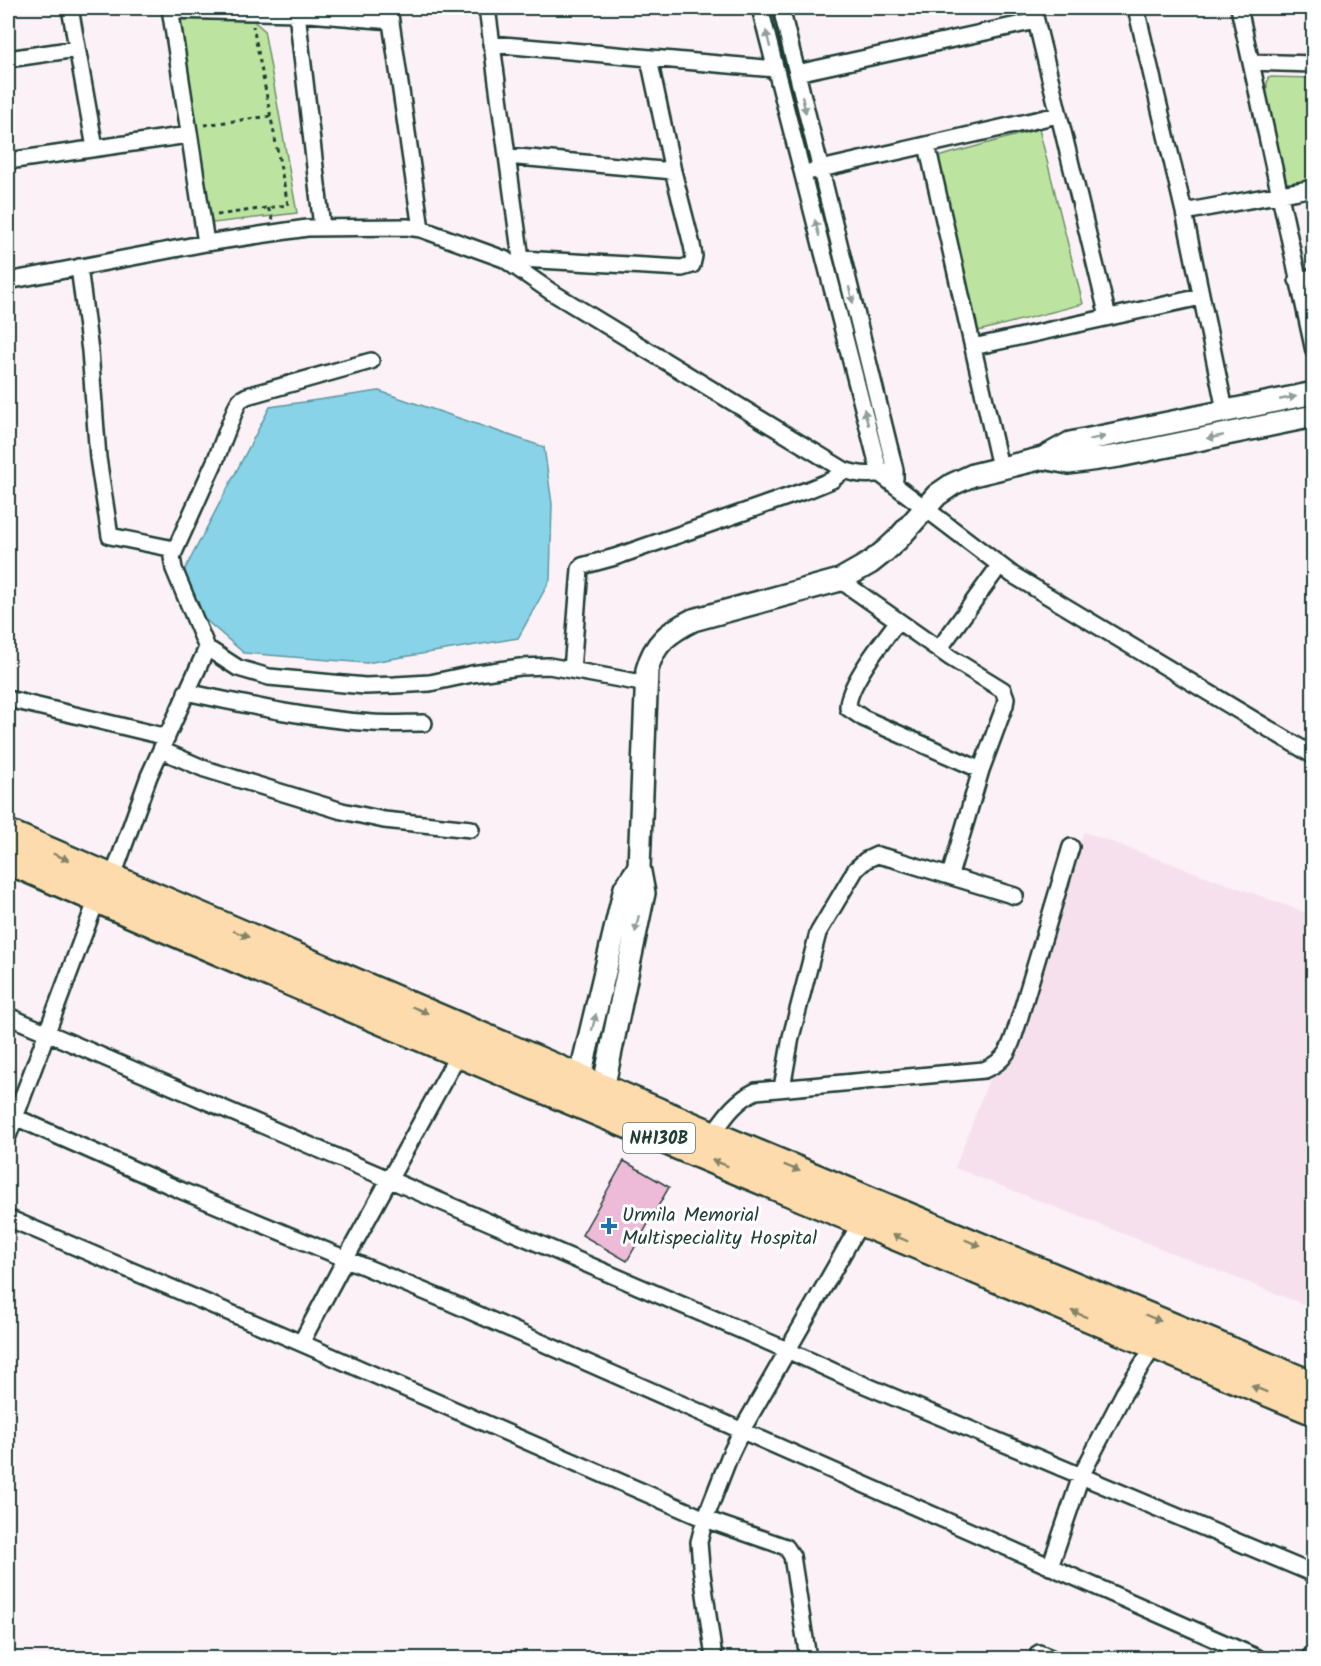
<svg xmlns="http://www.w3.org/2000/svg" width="1321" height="1666" viewBox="0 0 1321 1666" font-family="Kalam,sans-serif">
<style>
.built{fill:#f7e0ee}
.green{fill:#bce4a0;stroke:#6e906a;stroke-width:1.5}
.water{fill:#88d3e8;stroke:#5e97a0;stroke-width:1.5}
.building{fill:#edbad8;stroke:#1f3d34;stroke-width:1.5}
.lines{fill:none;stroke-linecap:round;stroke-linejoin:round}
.street-casing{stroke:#1f3d34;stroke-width:20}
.secondary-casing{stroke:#1f3d34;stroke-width:26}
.highway-casing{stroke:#1f3d34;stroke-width:32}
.path{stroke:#1f3d34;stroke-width:3;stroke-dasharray:4.5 4.5;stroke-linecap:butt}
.street{stroke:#fff;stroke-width:15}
.secondary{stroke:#fff;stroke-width:21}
.highway{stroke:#fddbac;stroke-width:27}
.oneway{fill:#8f9e9a}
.oneway2{fill:#83846a}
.poi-dot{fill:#1f6fb2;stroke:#fff;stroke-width:2}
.labels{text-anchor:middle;stroke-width:6;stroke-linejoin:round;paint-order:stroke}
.shield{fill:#fff;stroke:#627771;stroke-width:1.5}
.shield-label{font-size:18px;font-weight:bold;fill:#1f3d34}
.poi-label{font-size:20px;fill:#1f3d34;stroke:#fff;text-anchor:start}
</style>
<rect width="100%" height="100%" fill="#fbf1f7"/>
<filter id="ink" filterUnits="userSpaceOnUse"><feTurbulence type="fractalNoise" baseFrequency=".0167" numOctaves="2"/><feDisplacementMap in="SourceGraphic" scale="12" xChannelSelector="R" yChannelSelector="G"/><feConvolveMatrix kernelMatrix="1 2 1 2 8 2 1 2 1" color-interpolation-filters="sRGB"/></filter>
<g filter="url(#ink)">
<path class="built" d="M 1084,832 L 1313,915 L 1313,1308 L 955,1168 Z"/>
<path class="green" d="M 250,18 L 264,30 L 297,213 L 205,224 L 174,19 Z
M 1268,77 L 1313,78 L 1313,180 L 1284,186 L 1265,103 Z
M 1039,129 L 1083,304 L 978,331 L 934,158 Z"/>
<path class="water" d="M 379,391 L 544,447 L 552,504 L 550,580 L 518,638 L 366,663 L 244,653 L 193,609 L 182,575 L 270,407 Z"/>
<path class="building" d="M 624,1161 L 669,1187 L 627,1261 L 582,1235 Z"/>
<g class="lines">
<g class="street-casing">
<path id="street" d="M 70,8 L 95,148
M 170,8 L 206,243
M 389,8 L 421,229
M 487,8 L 521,259 L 515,267
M 760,8 L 880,474 L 1013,575 L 1314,756
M 781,8 L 895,470 L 895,479
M 1033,8 L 1108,317
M 1136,8 L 1184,212 L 1225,410
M 1239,8 L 1314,351
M 170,10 L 297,13 L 391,21
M 297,13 L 322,227
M 491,44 L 775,69
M 8,59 L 76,49
M 1251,62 L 1314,64
M 797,73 L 1036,21
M 927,145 L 1000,467
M 507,156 L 673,171
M 8,161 L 188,135
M 812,171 L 1058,115
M 1184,212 L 1314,188
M 521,259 L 682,268 L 692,265 L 694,256 L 692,245 L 673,171 L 649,59
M 79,267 L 90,351 L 98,458 L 110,536 L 174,549
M 1297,280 L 1314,277
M 8,281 L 206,243 L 307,228 L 407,227 L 421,229 L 504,259 L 550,291 L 844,470 C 864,477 874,475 895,470
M 973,347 L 1201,297
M 371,361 L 247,396 L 240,400 L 237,405 L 216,459 L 172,557 L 174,569 L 207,648 L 238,668 L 269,677 L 365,686 L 395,685 L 430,683 L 472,674 L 520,667 L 549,666 L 647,684
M 840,580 L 951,658 L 1003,690 L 1006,698 L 1005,705 L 981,770 L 950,875
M 898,621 C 884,640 847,685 848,708 L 863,718 L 981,770
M 939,649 L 1000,565
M 572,670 L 580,569 L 582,566 L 615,557 L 810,489 L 832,480 L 844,470
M 186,692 C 247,705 310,719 373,723 C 390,724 407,723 424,723
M 8,699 L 167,737
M 161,750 L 205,769 L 342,811 L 384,820 L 471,829
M 8,1016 L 787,1350 L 848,1378 L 1314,1574
M 782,1088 L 791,1037 L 818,933 L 856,869 L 866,860 L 877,855 L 893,859 L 1015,896
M 8,1114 L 180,1190 L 445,1300 L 1258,1658
M 712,1135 C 725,1117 735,1101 756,1091 L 984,1070 C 1007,1061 1011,1046 1018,1023 L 1071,847
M 8,1136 L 97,899 L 112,879 L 149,776 L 207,648
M 8,1218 L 301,1343 L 705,1519 L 786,1547 L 792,1556 L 808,1658
M 301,1343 L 345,1260 L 459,1053
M 1050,1567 L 1081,1476 L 1124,1393 L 1154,1346
M 1039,1653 L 1051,1658
M 714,1658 L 701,1566 L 699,1542 L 705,1519 L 730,1455 L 742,1430 L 861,1222"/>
</g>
<g class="secondary-casing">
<path id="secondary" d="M 1043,458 L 1069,463 L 1119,456 L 1314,416
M 576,1093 L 625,888 L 639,867
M 598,1102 L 603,1089 L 644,893 L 639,867 L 647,670 C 654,643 669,632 693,620 L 840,580 L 870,563 L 885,551 L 897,540 L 937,495 L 953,484 L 973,475 L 1043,458 L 1070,443 L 1314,393
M 1313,1658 L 1314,1657"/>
</g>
<g class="highway-casing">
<path id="highway" d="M 8,834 L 712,1135 L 1314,1386
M 8,860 C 301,988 597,1112 893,1235 C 1033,1293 1173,1354 1314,1411"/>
</g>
<path class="path" d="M 204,125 L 271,116
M 268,208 L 273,220
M 217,215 L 288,205 L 253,26"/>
<use href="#street" class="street"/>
<use href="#secondary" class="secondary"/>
<use href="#highway" class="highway"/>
</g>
<defs><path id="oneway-solid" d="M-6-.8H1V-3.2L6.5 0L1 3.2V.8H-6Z" transform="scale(1.5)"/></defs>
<g class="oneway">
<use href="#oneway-solid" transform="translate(768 39) rotate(-104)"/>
<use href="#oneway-solid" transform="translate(804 105) rotate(77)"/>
<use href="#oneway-solid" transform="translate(817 228) rotate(-105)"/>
<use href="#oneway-solid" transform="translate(851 295) rotate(76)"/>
<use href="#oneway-solid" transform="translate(1288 398) rotate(-11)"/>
<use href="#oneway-solid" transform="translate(866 417) rotate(-105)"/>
<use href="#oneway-solid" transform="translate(1215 437) rotate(169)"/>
<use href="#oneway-solid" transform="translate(1097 438) rotate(-12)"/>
<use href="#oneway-solid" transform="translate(637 924) rotate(102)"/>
<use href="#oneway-solid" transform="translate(594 1022) rotate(-76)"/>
</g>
<g class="oneway2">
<use href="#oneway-solid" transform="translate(61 857) rotate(23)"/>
<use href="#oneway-solid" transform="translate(241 934) rotate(23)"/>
<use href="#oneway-solid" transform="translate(420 1010) rotate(23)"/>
<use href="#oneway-solid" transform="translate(720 1163) rotate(-158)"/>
<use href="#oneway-solid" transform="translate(792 1168) rotate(22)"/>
<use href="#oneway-solid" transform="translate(900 1238) rotate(-157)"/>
<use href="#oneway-solid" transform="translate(973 1243) rotate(23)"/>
<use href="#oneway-solid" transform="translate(1079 1314) rotate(-157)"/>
<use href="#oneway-solid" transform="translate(1153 1318) rotate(23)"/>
<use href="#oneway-solid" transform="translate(1259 1389) rotate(-158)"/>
</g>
</g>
<path class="poi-dot" d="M606 1217h6v6h6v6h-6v6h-6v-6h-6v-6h6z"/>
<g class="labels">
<rect class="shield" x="623" y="1123" width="72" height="30" rx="4.5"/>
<g class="shield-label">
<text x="659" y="1144">NH130B</text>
</g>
<g class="poi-label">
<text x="622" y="1221">Urmila Memorial<tspan x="622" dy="23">Multispeciality Hospital</tspan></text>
</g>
</g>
<rect width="1321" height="1666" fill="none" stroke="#fff" stroke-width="30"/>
<rect x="15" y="15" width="1291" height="1636" fill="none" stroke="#1f3d34" stroke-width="2" filter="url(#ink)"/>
</svg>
